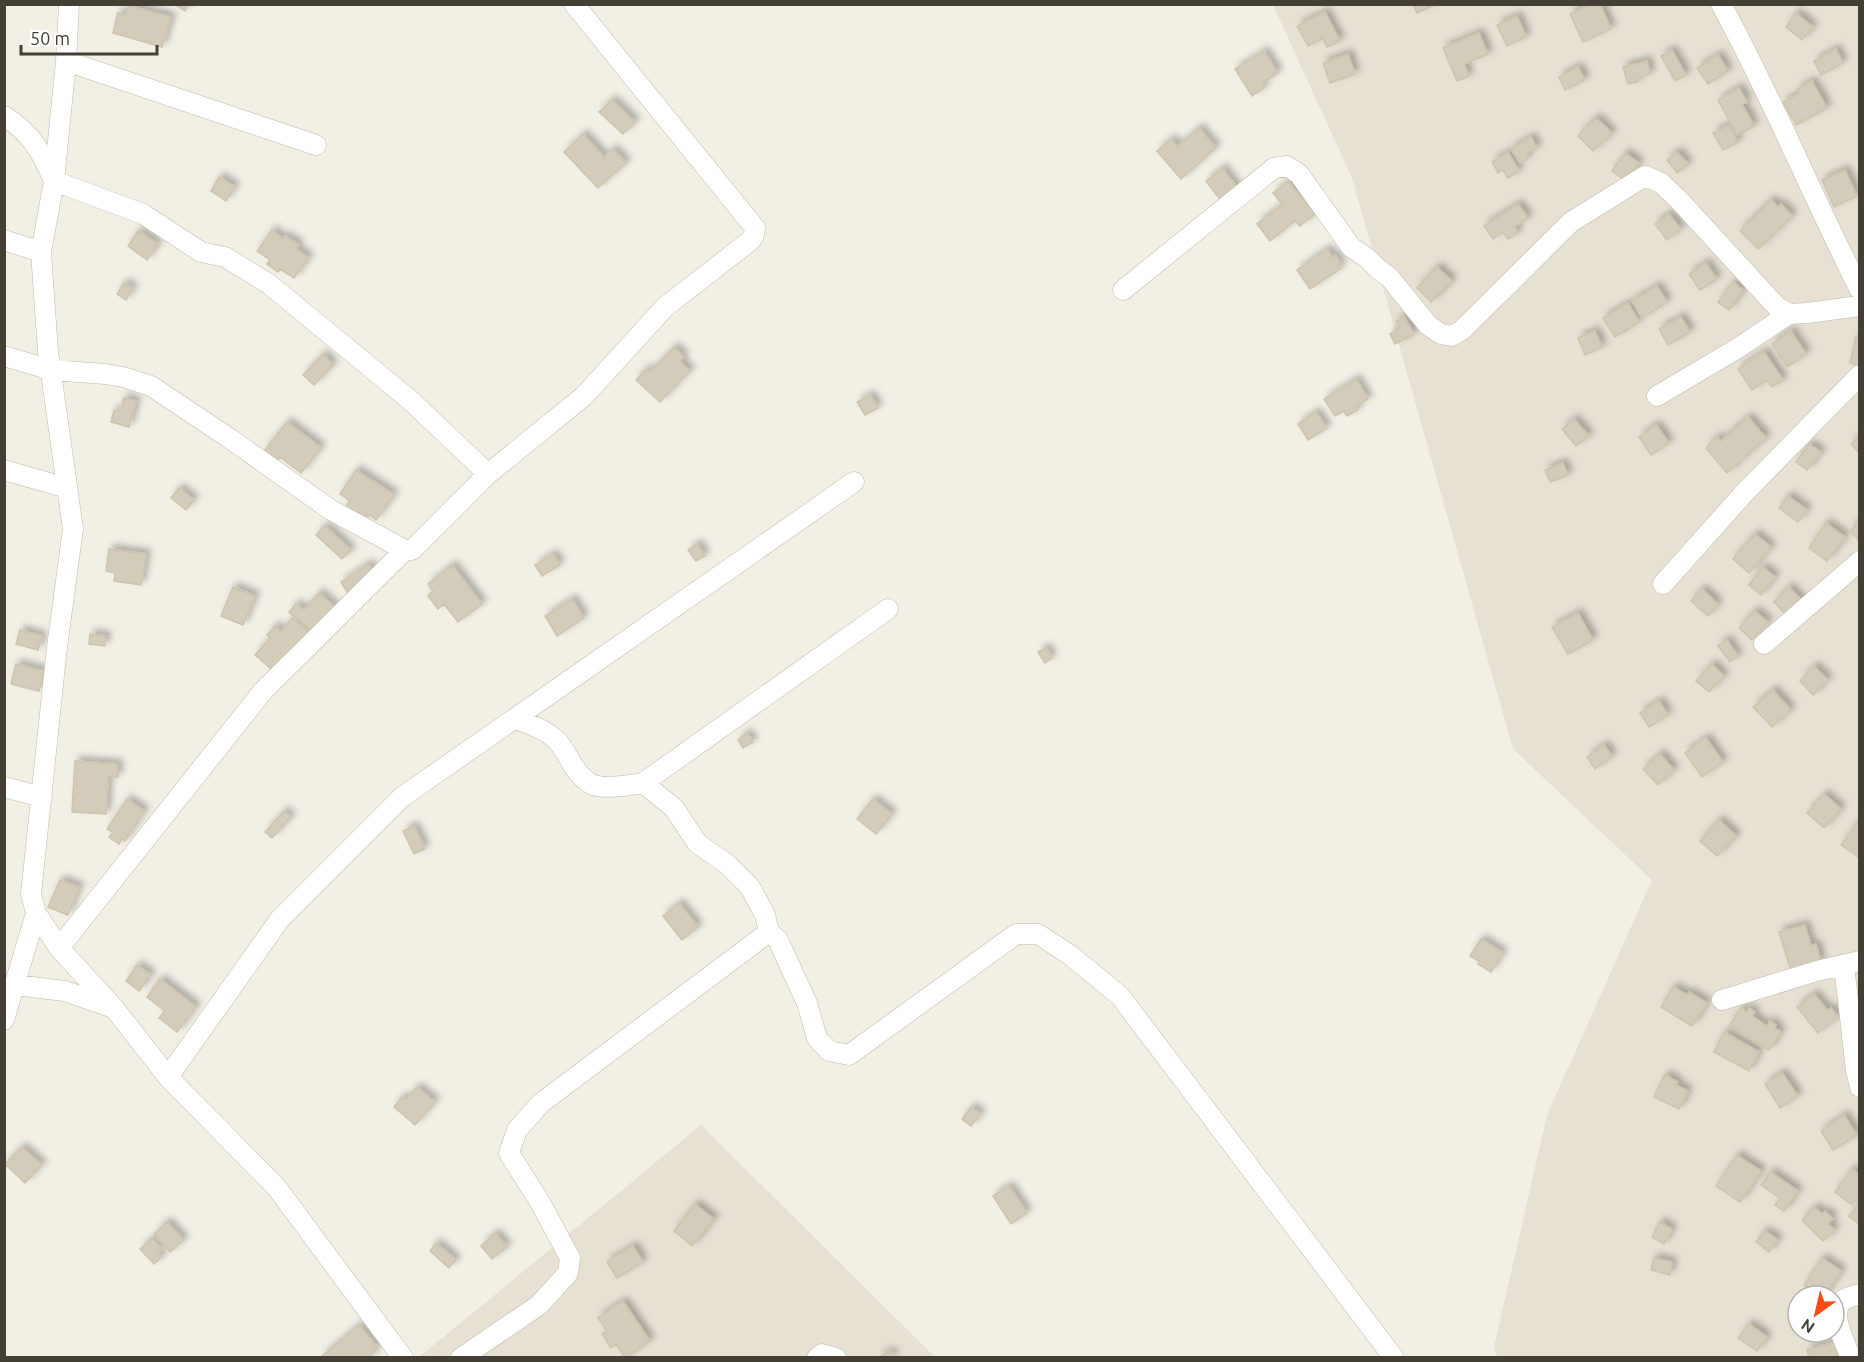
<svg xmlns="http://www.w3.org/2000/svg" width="1864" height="1362" viewBox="0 0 1864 1362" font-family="Ubuntu,sans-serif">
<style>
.residential{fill:#e6e1d3;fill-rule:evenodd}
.building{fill:#d3ccba;stroke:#cec4ae;stroke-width:1.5;filter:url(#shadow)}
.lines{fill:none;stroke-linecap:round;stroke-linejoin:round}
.minor-casing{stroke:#c0baaa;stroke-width:21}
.minor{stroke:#fff;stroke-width:20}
</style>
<defs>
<filter id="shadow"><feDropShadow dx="4.5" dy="-4.5" stdDeviation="3" flood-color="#0004"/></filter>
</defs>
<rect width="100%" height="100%" fill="#f2efe5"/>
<path class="residential" d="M 1273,5 L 1859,5 L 1859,1357 L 1497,1357 L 1494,1347 L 1547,1115 L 1652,880 L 1513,749 L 1352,178 ZM 1798,1296 L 1834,1296 L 1834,1332 L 1798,1332 Z
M 701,1125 L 935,1357 L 418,1358 Z"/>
<path class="building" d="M 174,4 L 188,4 L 185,11 Z
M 1413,4 L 1435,4 L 1417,13 Z
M 1591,4 L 1600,4 L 1611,29 L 1583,42 L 1570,14 Z
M 129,6 L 171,17 L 162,47 L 113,33 L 118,13 L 126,15 Z
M 1325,12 L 1340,41 L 1327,47 L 1323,38 L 1308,46 L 1297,26 Z
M 1796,13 L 1813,27 L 1802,40 L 1786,27 Z
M 1517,16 L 1526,37 L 1507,46 L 1497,25 Z
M 1479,33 L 1488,54 L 1464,64 L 1469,76 L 1457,81 L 1443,48 Z
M 1836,49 L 1843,63 L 1821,75 L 1814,61 Z
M 1672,50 L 1686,75 L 1675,81 L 1661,56 Z
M 1264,51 L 1278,73 L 1262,83 L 1265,87 L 1252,96 L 1235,69 Z
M 1348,54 L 1355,74 L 1330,83 L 1323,63 Z
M 1718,55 L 1728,71 L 1708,84 L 1697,68 Z
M 1647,61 L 1650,74 L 1637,78 L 1638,82 L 1628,84 L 1623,67 Z
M 1578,67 L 1585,80 L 1565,90 L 1559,77 Z
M 1812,81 L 1827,108 L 1796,125 L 1783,102 L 1799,94 L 1797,89 Z
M 1739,88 L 1747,102 L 1742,104 L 1754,126 L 1737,135 L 1718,100 Z
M 612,100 L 635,122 L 623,134 L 599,112 Z
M 1596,118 L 1612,133 L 1593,151 L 1578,136 Z
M 1729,125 L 1738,142 L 1723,150 L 1713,133 Z
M 1199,128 L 1216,148 L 1181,179 L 1157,151 L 1171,139 L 1178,146 Z
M 583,134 L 604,157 L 613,149 L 626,163 L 598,188 L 564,152 Z
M 1531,137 L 1537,148 L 1526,154 L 1528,158 L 1520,163 L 1511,149 Z
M 1508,152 L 1519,171 L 1508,178 L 1503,170 L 1498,173 L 1492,162 Z
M 1677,152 L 1688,164 L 1677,173 L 1667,160 Z
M 1625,153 L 1639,163 L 1627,181 L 1612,171 Z
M 1222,168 L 1239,190 L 1222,202 L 1206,181 Z
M 1845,170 L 1857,196 L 1834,207 L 1822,180 Z
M 219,177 L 235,187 L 226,201 L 211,191 Z
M 1288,182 L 1315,214 L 1300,226 L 1295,221 L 1270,241 L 1257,224 L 1282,204 L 1273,193 Z
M 1771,200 L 1778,207 L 1781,204 L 1792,216 L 1758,249 L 1740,231 Z
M 1518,204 L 1528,218 L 1514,227 L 1518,233 L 1508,239 L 1503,232 L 1493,239 L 1484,226 Z
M 1669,214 L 1681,229 L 1667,240 L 1655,224 Z
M 272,230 L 283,239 L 285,236 L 299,245 L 296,249 L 309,258 L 294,278 L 280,269 L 278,272 L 267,264 L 270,260 L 257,251 Z
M 138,231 L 158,244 L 147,260 L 128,246 Z
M 1327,249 L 1333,257 L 1335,255 L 1341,264 L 1338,266 L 1340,269 L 1310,289 L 1297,270 Z
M 1706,263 L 1717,279 L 1700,290 L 1689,274 Z
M 1437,267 L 1452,281 L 1431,302 L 1417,288 Z
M 1733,282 L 1743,290 L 1729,310 L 1718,302 Z
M 124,283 L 133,288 L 126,300 L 117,294 Z
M 1657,286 L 1667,302 L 1642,318 L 1632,301 Z
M 1628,303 L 1639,322 L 1615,337 L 1603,318 Z
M 1404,317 L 1414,334 L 1395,344 L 1390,334 L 1400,328 L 1396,321 Z
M 1681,317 L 1690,332 L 1668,345 L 1659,329 Z
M 1595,331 L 1602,347 L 1585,355 L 1578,338 Z
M 1791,331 L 1806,354 L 1787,367 L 1772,344 Z
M 1856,337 L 1860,338 L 1860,366 L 1850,363 Z
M 674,347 L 684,357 L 680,361 L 690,371 L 660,402 L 636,380 L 646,369 L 650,372 Z
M 1764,352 L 1783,380 L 1772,387 L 1767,380 L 1752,390 L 1738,369 Z
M 323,354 L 333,365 L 314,385 L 303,375 Z
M 1356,379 L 1368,399 L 1356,406 L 1358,410 L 1347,416 L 1344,411 L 1335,416 L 1324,399 Z
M 870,395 L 878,408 L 865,415 L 857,402 Z
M 124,398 L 136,401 L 129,427 L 111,422 L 114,410 L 120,411 Z
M 1316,412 L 1327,428 L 1308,440 L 1298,424 Z
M 1748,417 L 1766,438 L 1727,473 L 1706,448 L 1717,437 L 1721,441 Z
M 1574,419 L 1589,436 L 1576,446 L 1562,429 Z
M 287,422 L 321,448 L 301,473 L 280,457 L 277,461 L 264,451 Z
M 1656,425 L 1669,443 L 1651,455 L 1639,437 Z
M 1860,436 L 1860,454 L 1851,444 Z
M 1809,444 L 1821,452 L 1807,470 L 1796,462 Z
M 1563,463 L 1568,475 L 1550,482 L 1545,470 Z
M 356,470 L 394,495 L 376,520 L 368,514 L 363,522 L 344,509 L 350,501 L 340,494 Z
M 179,488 L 194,500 L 186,510 L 171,498 Z
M 1788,496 L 1807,510 L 1798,522 L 1779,508 Z
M 1860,521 L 1860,541 L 1850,531 Z
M 1826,523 L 1845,537 L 1827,561 L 1809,548 Z
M 325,526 L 351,550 L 342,559 L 316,535 Z
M 1755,534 L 1771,547 L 1749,573 L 1733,559 Z
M 697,544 L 705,556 L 696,561 L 688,550 Z
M 109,549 L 146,554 L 141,585 L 114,581 L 115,573 L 106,571 Z
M 553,554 L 560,565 L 542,576 L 535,565 Z
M 368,564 L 375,573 L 347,592 L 341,582 Z
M 452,565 L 482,604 L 458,622 L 444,604 L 438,609 L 428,596 L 433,591 L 428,584 Z
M 1763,567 L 1775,577 L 1761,595 L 1749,585 Z
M 233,587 L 255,596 L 243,625 L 221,616 Z
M 1789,587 L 1804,603 L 1789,618 L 1774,602 Z
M 1702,589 L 1718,604 L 1708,616 L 1691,601 Z
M 319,593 L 336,608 L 315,634 L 289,612 L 296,604 L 304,610 Z
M 572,599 L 584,618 L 557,636 L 545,616 Z
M 1755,611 L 1768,622 L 1752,640 L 1739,628 Z
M 1578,613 L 1593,640 L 1568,654 L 1552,627 Z
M 292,618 L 311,634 L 276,673 L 255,655 L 270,638 L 267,635 L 275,626 L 281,632 Z
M 20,630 L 42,636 L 38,650 L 16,644 Z
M 90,634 L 106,636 L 105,646 L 89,644 Z
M 1727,640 L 1738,656 L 1730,662 L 1718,646 Z
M 1046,648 L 1052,658 L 1045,663 L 1038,652 Z
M 16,664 L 44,671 L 39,691 L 11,684 Z
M 1712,664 L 1724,676 L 1709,692 L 1696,681 Z
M 1814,666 L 1828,680 L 1813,695 L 1800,681 Z
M 1773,690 L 1791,710 L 1772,727 L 1753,707 Z
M 1659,701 L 1668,715 L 1649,727 L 1640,713 Z
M 747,733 L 753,742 L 743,748 L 738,740 Z
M 1706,738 L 1723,762 L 1702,777 L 1685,753 Z
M 1604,745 L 1612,756 L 1595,769 L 1587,757 Z
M 1660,754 L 1674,770 L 1658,785 L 1643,769 Z
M 75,761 L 118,764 L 118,777 L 108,777 L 106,814 L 72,812 Z
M 1824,794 L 1841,809 L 1824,828 L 1807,813 Z
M 127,799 L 144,811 L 125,841 L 122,839 L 119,844 L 109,837 L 113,832 L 107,829 Z
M 873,799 L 892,814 L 876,834 L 857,819 Z
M 284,811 L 291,817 L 272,838 L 265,832 Z
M 1860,819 L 1860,858 L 1841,845 Z
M 1719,820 L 1736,836 L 1717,856 L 1700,841 Z
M 414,826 L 425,849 L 414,854 L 403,831 Z
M 60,880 L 79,887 L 68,915 L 48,907 Z
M 679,903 L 698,927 L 682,940 L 663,916 Z
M 1805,925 L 1811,946 L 1816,944 L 1821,962 L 1791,971 L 1779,932 Z
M 1481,939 L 1503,953 L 1491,972 L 1478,964 L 1480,962 L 1470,956 Z
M 137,965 L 151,975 L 139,991 L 126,981 Z
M 160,979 L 196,1007 L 177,1032 L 159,1018 L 165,1011 L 147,997 Z
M 1673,987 L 1687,995 L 1689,992 L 1707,1003 L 1692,1026 L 1661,1007 Z
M 1814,994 L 1828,1011 L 1831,1008 L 1838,1017 L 1818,1033 L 1797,1007 Z
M 1741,1008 L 1747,1012 L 1749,1008 L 1755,1012 L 1752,1016 L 1767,1026 L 1770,1021 L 1776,1025 L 1775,1028 L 1781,1032 L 1769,1050 L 1730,1025 Z
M 1724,1032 L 1759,1052 L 1749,1071 L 1714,1052 Z
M 1782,1073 L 1798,1096 L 1780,1108 L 1765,1084 Z
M 1665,1075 L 1678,1082 L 1676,1085 L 1688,1091 L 1679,1109 L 1654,1097 Z
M 417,1087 L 435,1102 L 415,1125 L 394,1107 L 402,1097 L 406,1100 Z
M 971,1107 L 981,1114 L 971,1126 L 962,1119 Z
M 1844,1115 L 1857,1135 L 1833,1150 L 1821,1131 Z
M 22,1147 L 42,1165 L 25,1183 L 5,1164 Z
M 1737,1155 L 1761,1171 L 1740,1202 L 1716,1186 Z
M 1852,1169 L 1860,1175 L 1860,1195 L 1852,1205 L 1835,1192 Z
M 1771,1172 L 1798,1191 L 1784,1211 L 1775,1205 L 1780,1198 L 1761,1185 Z
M 1009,1186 L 1027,1213 L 1011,1224 L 993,1196 Z
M 695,1204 L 714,1219 L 692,1246 L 674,1231 Z
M 1860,1204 L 1860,1225 L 1849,1216 Z
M 1815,1207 L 1822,1214 L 1825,1211 L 1833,1219 L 1828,1224 L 1835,1230 L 1823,1241 L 1802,1220 Z
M 167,1222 L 184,1240 L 170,1252 L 154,1234 Z
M 1660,1222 L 1672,1229 L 1664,1244 L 1652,1237 Z
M 1765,1231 L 1778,1240 L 1769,1252 L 1756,1242 Z
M 495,1233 L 507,1247 L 492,1259 L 481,1246 Z
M 152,1238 L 163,1249 L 158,1253 L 162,1257 L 154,1264 L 140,1249 Z
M 436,1243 L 456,1260 L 449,1268 L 430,1251 Z
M 633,1246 L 643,1262 L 617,1278 L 607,1262 Z
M 1654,1258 L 1672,1262 L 1670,1275 L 1651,1270 Z
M 1822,1258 L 1841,1271 L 1824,1296 L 1821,1296 L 1804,1285 Z
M 623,1301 L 650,1341 L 625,1358 L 616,1344 L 611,1348 L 602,1334 L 607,1331 L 598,1318 Z
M 1749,1324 L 1767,1337 L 1757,1351 L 1738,1338 Z
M 359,1325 L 378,1348 L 370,1355 L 372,1358 L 323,1358 L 322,1356 Z
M 1839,1341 L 1843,1356 L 1809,1358 L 1807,1350 Z
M 890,1351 L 894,1358 L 878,1358 Z"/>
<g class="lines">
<g class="minor-casing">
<path id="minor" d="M 69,4 L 66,61 L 54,181 L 41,252 L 48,352 L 73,529 L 57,647 L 31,894 L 36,913 L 59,948 L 114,1008 L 168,1077 L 277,1188 L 403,1358
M 1721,4 C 1772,97 1812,196 1860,290
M 66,61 L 316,145
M 4,116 C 31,133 42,152 54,181 L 143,214 L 201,252 L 225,257 L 269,284 L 410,400 L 488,474
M 4,240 L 41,252
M 1123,290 L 1274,168 L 1287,166 L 1299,174 L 1351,247 L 1367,258 L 1377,268 L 1390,278 L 1428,325 L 1441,334 L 1452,336 L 1462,330 L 1571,222 L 1645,176 L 1661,183 L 1678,199 L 1777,307 L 1789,314 L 1807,313 L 1860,306
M 4,356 L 51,370 L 105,374 L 123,377 L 151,386 L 229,438 L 331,510 L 405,550 L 412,550 L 488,474 L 584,396 L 665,307 L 750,241 L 754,235 L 755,228 L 574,4
M 1657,396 L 1738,348 L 1789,314
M 4,470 L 67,488
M 1663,584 L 1746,491 L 1860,375
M 1764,644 L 1860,561
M 514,719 C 528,723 549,731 559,743 C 570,757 574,774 591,784 C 603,790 630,785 643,783 L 674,808 L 697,843 L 727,864 L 750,887 L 765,915 L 769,932
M 643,783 L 888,609
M 4,787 L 42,797
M 59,948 L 263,691 L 405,550
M 1844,965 L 1856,1070 L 1860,1087
M 15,985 L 65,991 L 111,1007
M 1722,1000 L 1817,971 L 1860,961
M 4,1020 L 36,913
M 168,1077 L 280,919 L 402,797 L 854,482
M 461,1358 L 539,1305 L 568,1273 L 570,1258 L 541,1204 L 509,1153 L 517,1130 L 541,1103 L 769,932 L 778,940 L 807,1003 L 817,1038 L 829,1051 L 849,1055 L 1016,934 L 1038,934 L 1070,955 L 1120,996 L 1394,1358
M 817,1358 L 822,1354 L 836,1358
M 1851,1358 C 1846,1345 1832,1319 1839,1306 C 1842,1298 1852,1296 1860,1294"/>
</g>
<use href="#minor" class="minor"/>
</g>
<rect width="1864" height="1362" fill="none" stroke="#443f35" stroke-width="12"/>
<g transform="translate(1816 1314) rotate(214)"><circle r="28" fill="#ffffff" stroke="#b4b2ae" stroke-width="1.5"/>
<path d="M0-4.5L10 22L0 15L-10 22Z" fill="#f64c18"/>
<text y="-9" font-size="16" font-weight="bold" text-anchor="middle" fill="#443f35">N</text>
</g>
<path d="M21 45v9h136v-9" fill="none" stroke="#443f35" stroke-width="3"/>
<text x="30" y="45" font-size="18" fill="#443f35" stroke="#ffffff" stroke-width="4.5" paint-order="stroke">50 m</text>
</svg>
